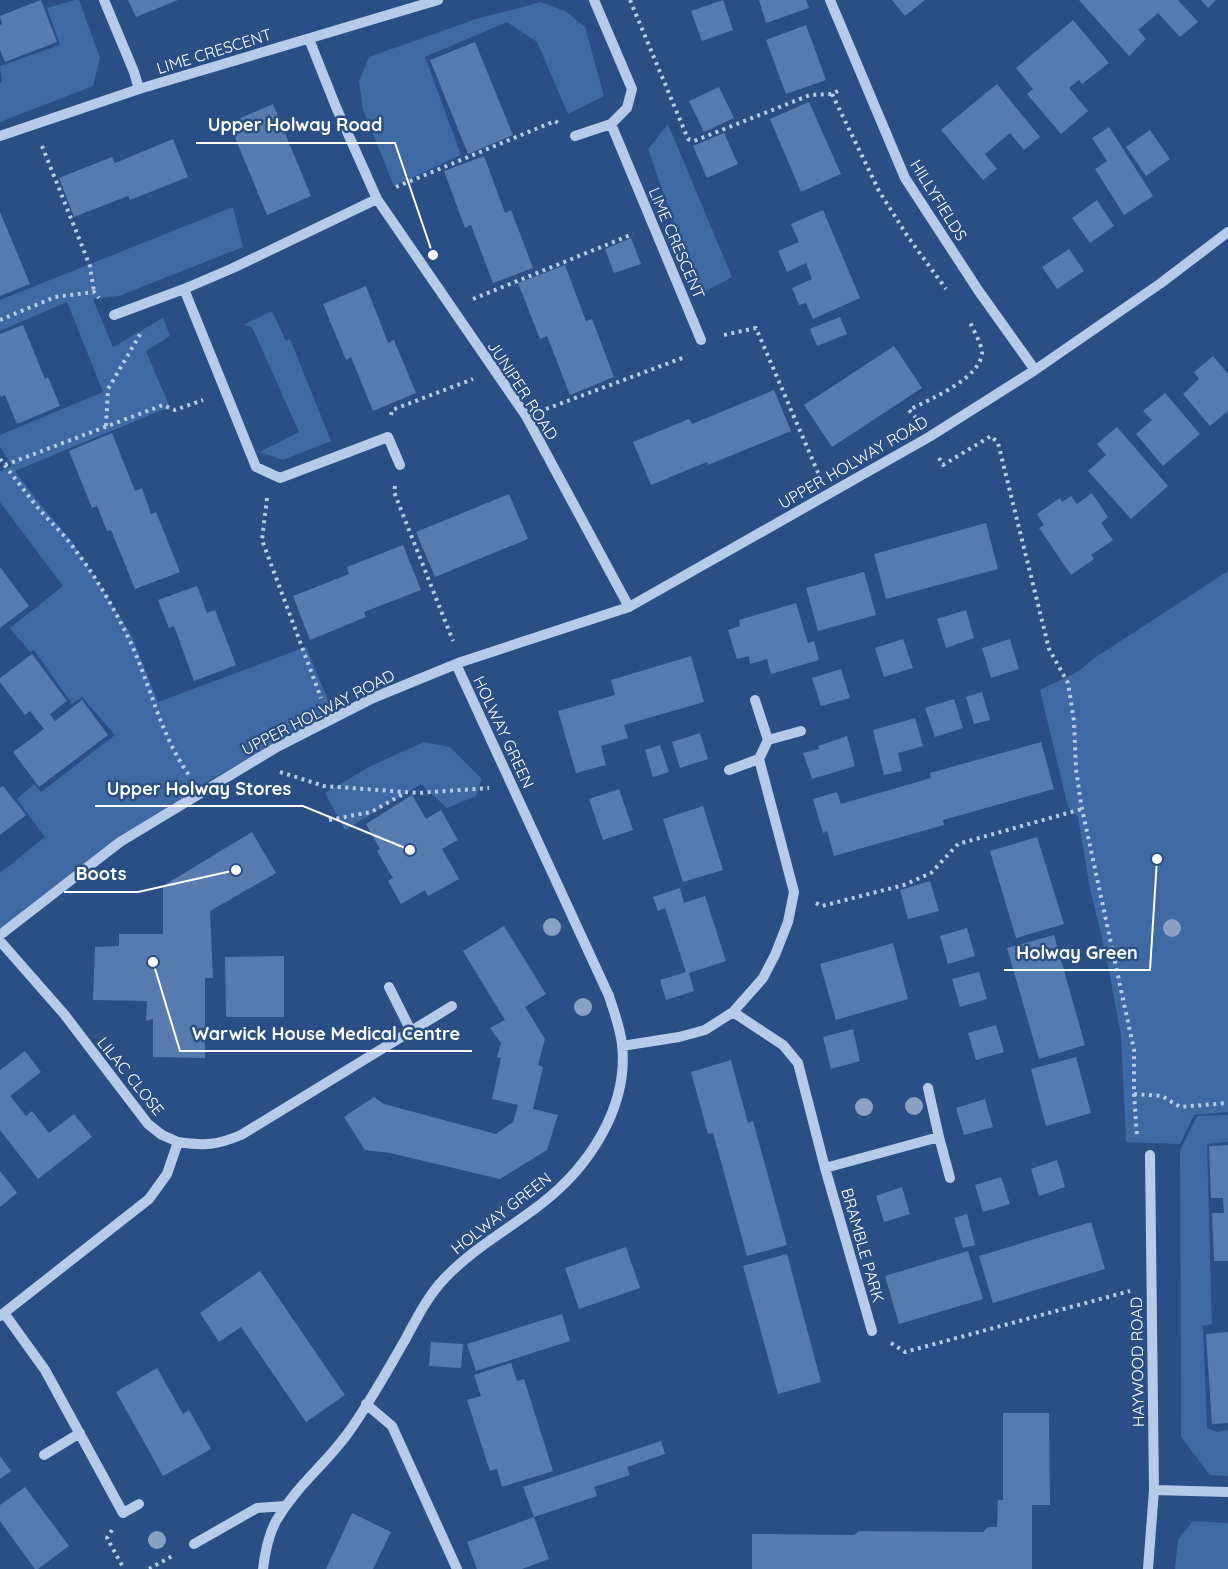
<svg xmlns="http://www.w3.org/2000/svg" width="1228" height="1569" viewBox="0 0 1228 1569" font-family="Quicksand,sans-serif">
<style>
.green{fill:#3e69a2}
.building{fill:#567baf}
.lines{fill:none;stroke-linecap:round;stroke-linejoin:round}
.path{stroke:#b5cbe8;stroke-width:4;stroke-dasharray:3 4.5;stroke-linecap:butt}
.minor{stroke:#b5cbe8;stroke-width:10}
.tree{fill:#89a2c4}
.labels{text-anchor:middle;stroke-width:5;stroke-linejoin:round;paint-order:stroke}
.street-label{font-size:16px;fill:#fff;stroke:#294f86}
.leader{fill:none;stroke:#fff;stroke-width:2}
.callout-dot{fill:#fff;stroke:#294f86;stroke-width:2}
.callout-label{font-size:18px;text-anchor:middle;font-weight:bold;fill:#fff;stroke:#294f86;stroke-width:5;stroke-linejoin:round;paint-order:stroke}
</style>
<rect width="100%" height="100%" fill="#294f86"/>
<path class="green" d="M 75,0 L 79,0 L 100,58 L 93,86 L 0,122 L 0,83 L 2,82 L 0,66 L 60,45 L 47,8 Z
M 541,2 L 565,11 L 585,27 L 604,96 L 568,114 L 537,42 L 507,22 L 425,57 L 461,155 L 394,186 L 363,110 L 359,81 L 369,57 L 476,19 Z
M 668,124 L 732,277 L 699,295 L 648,149 Z
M 233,207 L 243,247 L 119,296 L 93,299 L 113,347 L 163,318 L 170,336 L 146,351 L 171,410 L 162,410 L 15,471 L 36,499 L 73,543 L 132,636 L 158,702 L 306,647 L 333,712 L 203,784 L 0,936 L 0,873 L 45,837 L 17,799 L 34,784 L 41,792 L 115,735 L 82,697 L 72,704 L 34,650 L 30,652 L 10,628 L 63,586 L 0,502 L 0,471 L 12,466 L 0,447 L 0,435 L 103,392 L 67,302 L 0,331 L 0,300 Z
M 272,311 L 286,341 L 290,339 L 331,441 L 283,460 L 260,452 L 299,432 L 252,327 L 243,325 Z
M 1228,571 L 1228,1112 L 1194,1115 L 1180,1144 L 1126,1142 L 1121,1035 L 1105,950 L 1090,889 L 1078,817 L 1068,807 L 1040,690 L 1079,671 L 1093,659 Z
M 424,742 L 450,747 L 482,779 L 476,796 L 447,808 L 421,784 L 345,830 L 325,793 L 371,766 Z
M 1228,1115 L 1228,1142 L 1207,1144 L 1212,1324 L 1203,1326 L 1207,1428 L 1217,1432 L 1228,1430 L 1228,1476 L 1210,1475 L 1181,1437 L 1180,1150 L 1197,1116 Z
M 1193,1521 L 1228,1523 L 1228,1569 L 1175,1569 L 1178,1540 Z"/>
<path class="building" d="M 41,0 L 57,42 L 5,62 L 0,50 L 0,25 L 2,24 L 0,16 Z
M 128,0 L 178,0 L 136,17 Z
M 723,0 L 733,30 L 702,41 L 691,11 Z
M 759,0 L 806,0 L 809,8 L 766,23 Z
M 892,0 L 925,0 L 905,16 Z
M 1079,0 L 1178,0 L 1198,22 L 1180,37 L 1158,13 L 1138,30 L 1146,39 L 1129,56 Z
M 1201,0 L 1216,0 L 1208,8 Z
M 1073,20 L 1109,63 L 1082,84 L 1079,80 L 1069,88 L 1088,111 L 1061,134 L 1027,94 L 1033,89 L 1016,68 Z
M 806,25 L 826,80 L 786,94 L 766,40 Z
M 475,42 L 513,135 L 468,154 L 430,60 Z
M 997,84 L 1040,137 L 1024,150 L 1010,133 L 985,154 L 997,169 L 983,180 L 941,130 Z
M 719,87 L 734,118 L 704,132 L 689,101 Z
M 809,102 L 841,174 L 801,192 L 770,119 Z
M 273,104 L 311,196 L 267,215 L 229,123 Z
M 1109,127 L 1153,196 L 1124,215 L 1095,169 L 1107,161 L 1092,138 Z
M 1150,130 L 1170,159 L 1146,176 L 1126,147 Z
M 724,133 L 738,164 L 707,178 L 693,146 Z
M 173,139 L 188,177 L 130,200 L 128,196 L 74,217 L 59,178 L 112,157 L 115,163 Z
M 484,156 L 505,213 L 511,210 L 533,268 L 493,283 L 471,225 L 465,228 L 444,171 Z
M 1097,200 L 1114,226 L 1090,243 L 1072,218 Z
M 823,210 L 860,298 L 813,319 L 806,303 L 799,305 L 792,288 L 812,279 L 806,263 L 787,272 L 778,251 L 799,242 L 791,224 Z
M 0,212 L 30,284 L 0,296 Z
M 631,238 L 641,264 L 614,273 L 605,249 Z
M 1069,249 L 1084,271 L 1057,289 L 1042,267 Z
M 565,265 L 586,321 L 592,319 L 614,377 L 570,395 L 547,336 L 540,339 L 518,283 Z
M 366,286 L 388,343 L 394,340 L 416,393 L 373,411 L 351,357 L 346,360 L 323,304 Z
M 840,317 L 847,334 L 817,346 L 810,329 Z
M 23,325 L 45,379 L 48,377 L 60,406 L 17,424 L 5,395 L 1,397 L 0,394 L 0,334 Z
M 894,346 L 922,388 L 832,447 L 804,405 Z
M 1213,356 L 1228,374 L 1228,411 L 1210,426 L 1183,394 L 1199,379 L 1194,372 Z
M 774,390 L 791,431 L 708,465 L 707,462 L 651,485 L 633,442 L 689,419 L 692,424 Z
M 1165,393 L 1200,434 L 1163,466 L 1136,434 L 1152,420 L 1143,411 Z
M 1117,427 L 1168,486 L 1131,519 L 1088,471 L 1106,455 L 1097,444 Z
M 112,433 L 135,491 L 142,488 L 151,514 L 156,512 L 180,572 L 135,589 L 111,530 L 107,531 L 97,506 L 92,508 L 69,451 Z
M 1092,493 L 1108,517 L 1101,523 L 1113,540 L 1091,555 L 1094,559 L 1071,575 L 1039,528 L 1044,525 L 1037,514 L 1060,498 L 1062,502 L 1071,496 L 1077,504 Z
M 509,494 L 528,539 L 435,577 L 416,532 Z
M 986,523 L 998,569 L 886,599 L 874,554 Z
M 403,545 L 421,590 L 364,612 L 366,617 L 310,640 L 293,596 L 349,574 L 347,567 Z
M 0,567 L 29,606 L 0,628 Z
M 864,572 L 876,615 L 818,631 L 806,588 Z
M 197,586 L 207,613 L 215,610 L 236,665 L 194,681 L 174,626 L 169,628 L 158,600 Z
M 796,603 L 808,643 L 814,641 L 819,660 L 771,674 L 767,659 L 750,664 L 749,656 L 737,659 L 728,630 L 740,626 L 739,620 Z
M 966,610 L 974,638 L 946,648 L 937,619 Z
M 903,639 L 913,668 L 884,677 L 875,648 Z
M 1010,639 L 1019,669 L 991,678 L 982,648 Z
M 32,654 L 67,701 L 50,714 L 55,721 L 82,700 L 108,735 L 39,787 L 13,752 L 44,729 L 30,711 L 25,715 L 0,682 L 0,678 Z
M 691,656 L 704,702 L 624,725 L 628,738 L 601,746 L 606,765 L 576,773 L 558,711 L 615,695 L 611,680 Z
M 841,669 L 850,698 L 821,706 L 812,678 Z
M 982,692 L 990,720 L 974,724 L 966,697 Z
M 954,699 L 963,728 L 935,737 L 925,708 Z
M 915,718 L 923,746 L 898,753 L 902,771 L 884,775 L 873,730 Z
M 700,733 L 708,759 L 680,768 L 672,742 Z
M 847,736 L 855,766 L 812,779 L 803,753 L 819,749 L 818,746 Z
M 1041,742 L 1054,789 L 943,820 L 944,825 L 834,856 L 827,831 L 823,833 L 813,799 L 837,792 L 841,804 L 931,778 L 930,773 Z
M 660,745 L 669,772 L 653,777 L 645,750 Z
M 3,786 L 26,815 L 0,835 L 0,788 Z
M 619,789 L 633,830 L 603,840 L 589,799 Z
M 412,795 L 426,819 L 441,810 L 458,840 L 442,849 L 459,879 L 428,896 L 425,890 L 401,904 L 388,881 L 393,878 L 377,851 L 380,849 L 366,824 Z
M 703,806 L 723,870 L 683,882 L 663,819 Z
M 252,832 L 276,873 L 210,911 L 213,978 L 205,978 L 205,1058 L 153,1057 L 153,1019 L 146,1021 L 147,1001 L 93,1000 L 95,947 L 119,946 L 119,934 L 163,934 L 163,886 Z
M 1037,837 L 1064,924 L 1016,938 L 990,851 Z
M 930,881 L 939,911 L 908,919 L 900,890 Z
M 680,888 L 684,903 L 705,896 L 726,961 L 689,973 L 694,991 L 666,1000 L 660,980 L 686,972 L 665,908 L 658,911 L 653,897 Z
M 504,926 L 546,994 L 525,1007 L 545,1039 L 538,1065 L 543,1067 L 533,1109 L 558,1115 L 547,1150 L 500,1179 L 390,1153 L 365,1150 L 344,1117 L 374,1097 L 384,1104 L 496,1134 L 513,1122 L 518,1105 L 492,1099 L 501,1058 L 497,1057 L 501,1043 L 490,1028 L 505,1020 L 463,951 Z
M 967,928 L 975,956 L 948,964 L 940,936 Z
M 1054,935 L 1085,1045 L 1039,1059 L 1007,948 Z
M 893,943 L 908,999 L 836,1020 L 820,964 Z
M 284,956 L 284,1017 L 226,1017 L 225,957 Z
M 979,972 L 987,999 L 960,1007 L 952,979 Z
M 996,1025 L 1004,1052 L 976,1060 L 968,1033 Z
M 853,1029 L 860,1061 L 831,1069 L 823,1037 Z
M 25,1051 L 41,1072 L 10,1096 L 26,1116 L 32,1111 L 49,1133 L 74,1114 L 92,1137 L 38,1179 L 0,1130 L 0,1070 Z
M 1076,1057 L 1091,1113 L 1046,1126 L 1031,1069 Z
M 731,1060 L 748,1123 L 753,1121 L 787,1245 L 747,1256 L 713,1133 L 708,1134 L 691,1072 Z
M 985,1099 L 993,1127 L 964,1135 L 956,1108 Z
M 1228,1145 L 1228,1261 L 1214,1261 L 1212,1213 L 1224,1213 L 1223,1198 L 1211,1198 L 1209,1146 Z
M 1057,1160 L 1065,1187 L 1039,1196 L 1031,1169 Z
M 0,1171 L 17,1193 L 0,1207 Z
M 1001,1177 L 1010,1204 L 983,1212 L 975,1185 Z
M 902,1187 L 910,1214 L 884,1222 L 876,1196 Z
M 967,1214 L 975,1245 L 963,1248 L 954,1218 Z
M 1091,1222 L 1105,1269 L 993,1303 L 979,1256 Z
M 626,1247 L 640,1288 L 579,1309 L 565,1268 Z
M 968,1251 L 983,1299 L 899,1324 L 885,1276 Z
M 787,1254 L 821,1382 L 778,1394 L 743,1266 Z
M 260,1271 L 345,1395 L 306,1422 L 241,1327 L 219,1342 L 200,1313 Z
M 562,1314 L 570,1341 L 476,1371 L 467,1344 Z
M 1228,1332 L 1228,1423 L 1212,1424 L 1206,1334 Z
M 431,1342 L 463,1344 L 461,1368 L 429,1366 Z
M 511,1363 L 517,1381 L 524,1379 L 553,1471 L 502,1487 L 497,1469 L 490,1471 L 467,1400 L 481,1396 L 474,1375 Z
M 157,1368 L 183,1414 L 189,1410 L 211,1449 L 163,1476 L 116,1392 Z
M 1003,1413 L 1049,1413 L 1050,1505 L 1032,1505 L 1032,1569 L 752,1569 L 752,1534 L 854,1535 L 859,1531 L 983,1532 L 988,1527 L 997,1527 L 998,1500 L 1003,1500 Z
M 661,1441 L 665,1454 L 627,1467 L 630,1475 L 594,1487 L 597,1496 L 534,1517 L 523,1487 Z
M 0,1456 L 11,1471 L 0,1479 Z
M 25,1487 L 69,1546 L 38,1569 L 35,1569 L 0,1521 L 0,1505 Z
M 352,1513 L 391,1532 L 373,1569 L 326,1569 Z
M 534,1517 L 549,1559 L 522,1569 L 477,1569 L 467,1542 Z"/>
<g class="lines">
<path class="path" d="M 630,0 L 688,139 L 694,141 L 810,95 L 832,94 L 842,89
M 832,94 L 879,191 L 908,237 L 946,289
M 42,146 L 90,266 L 94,292
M 396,187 L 555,121 L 558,123
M 473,299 L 633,234
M 0,320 L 55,297 L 94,292 L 99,298
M 724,335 L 756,328 L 819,475
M 546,409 L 685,357
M 391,415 L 392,410 L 473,379
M 916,418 L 909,410 C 930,399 980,379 982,353 C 982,344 973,330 970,322
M 106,426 L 108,389 L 142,331
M 939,458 L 943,465 L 991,436 L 998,443 L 1049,649 L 1068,683 L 1074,721 L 1076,769 L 1081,804 L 1134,1050 L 1134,1094 L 1137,1136
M 0,459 C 13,476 26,493 39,509 C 50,522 63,533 73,547 C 94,574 113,606 128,637 C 150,682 159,733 189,775
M 5,465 L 163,405 L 175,410 L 203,400
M 395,486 L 394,492 L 453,641
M 267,498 L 262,540 L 321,698
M 280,772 L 324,786 L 418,793 L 489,788
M 329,820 L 371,812 L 407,792
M 816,903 L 822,906 L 904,885 L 931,873 L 958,844 L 1082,809
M 1134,1094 L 1162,1096 L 1180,1107 L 1228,1103
M 891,1343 L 905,1352 L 1130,1291
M 112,1530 L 107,1538 L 124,1569
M 149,1569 L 174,1555"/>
<path class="minor" d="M 104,0 L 134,72 L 139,89
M 594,0 L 632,89 L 627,108 L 611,124 L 701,340
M 830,0 L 905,178 L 978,290 L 1035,370
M 309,39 L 336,107 L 377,199 L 526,416 L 629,607
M 0,136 L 139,89 L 438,0
M 575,136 L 611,124
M 377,199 L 233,268 L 184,289 L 256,467 L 280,478 L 388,437 L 400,465
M 114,315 L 184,289
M 755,700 L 768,740
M 729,770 L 759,759
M 0,935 L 120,842 L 277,747 L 373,698 L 461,662 L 629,607 L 929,437 L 1035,370 L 1161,283 L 1228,232
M 0,941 L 64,1014 L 148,1124 L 162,1135 L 178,1142 L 167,1174 L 149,1199 L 0,1316
M 389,987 L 411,1031
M 733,1012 L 763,978 L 775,955 L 788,922 L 794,892 L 759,759 L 768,740 L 801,731
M 622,1046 L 679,1037 L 705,1030 L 733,1012 L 783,1045 L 798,1063 L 825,1168 L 872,1331
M 928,1088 L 939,1137
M 178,1142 C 205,1146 217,1145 241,1135 L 452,1006
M 825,1168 L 939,1137 L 950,1178
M 4,1313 L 45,1370 L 123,1513 L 139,1504
M 366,1404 L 392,1426 L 457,1569
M 44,1455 L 80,1433
M 1154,1490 L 1228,1492
M 194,1544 L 257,1508 L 285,1506
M 263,1569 C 265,1552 268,1536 276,1521 C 297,1485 325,1465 348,1433 C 369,1404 387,1371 405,1340 C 417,1318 427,1297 444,1279 C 473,1248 509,1229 541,1204 C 589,1167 629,1107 622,1044 C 620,1027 614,1012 609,996 L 456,664
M 1148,1569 L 1154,1490 L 1150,1155"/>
</g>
<g class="tree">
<circle cx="552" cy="927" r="9"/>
<circle cx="1172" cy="928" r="9"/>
<circle cx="583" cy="1007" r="9"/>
<circle cx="914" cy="1106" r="9"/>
<circle cx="864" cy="1107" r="9"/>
<circle cx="157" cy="1540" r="9"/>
</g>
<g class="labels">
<g class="street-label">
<text transform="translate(214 51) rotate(-17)" y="6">LIME CRESCENT</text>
<text transform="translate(939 200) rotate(58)" y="6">HILLYFIELDS</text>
<text transform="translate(677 243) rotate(67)" y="6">LIME CRESCENT</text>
<text transform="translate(523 390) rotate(57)" y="6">JUNIPER ROAD</text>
<text transform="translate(853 462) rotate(-30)" y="6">UPPER HOLWAY ROAD</text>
<text transform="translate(318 712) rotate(-27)" y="6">UPPER HOLWAY ROAD</text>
<text transform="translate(504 732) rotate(65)" y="6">HOLWAY GREEN</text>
<text transform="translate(131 1076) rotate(51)" y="6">LILAC CLOSE</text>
<text transform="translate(501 1213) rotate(-38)" y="6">HOLWAY GREEN</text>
<text transform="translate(863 1245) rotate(74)" y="6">BRAMBLE PARK</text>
<text transform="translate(1137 1362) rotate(-91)" y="6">HAYWOOD ROAD</text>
</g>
</g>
<path class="leader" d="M433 255L395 143H196M410 850L303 806H95M236 870L138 892H64M1157 859L1150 970H1004M153 962L180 1051H472"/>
<g class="callout-dot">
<circle cx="433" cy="255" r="6"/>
<circle cx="410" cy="850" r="6"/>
<circle cx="236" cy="870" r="6"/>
<circle cx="1157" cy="859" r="6"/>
<circle cx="153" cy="962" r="6"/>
</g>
<g class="callout-label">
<text x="295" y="131">Upper Holway Road</text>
<text x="199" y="795">Upper Holway Stores</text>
<text x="101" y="880">Boots</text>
<text x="1077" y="959">Holway Green</text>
<text x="326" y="1040">Warwick House Medical Centre</text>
</g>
</svg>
